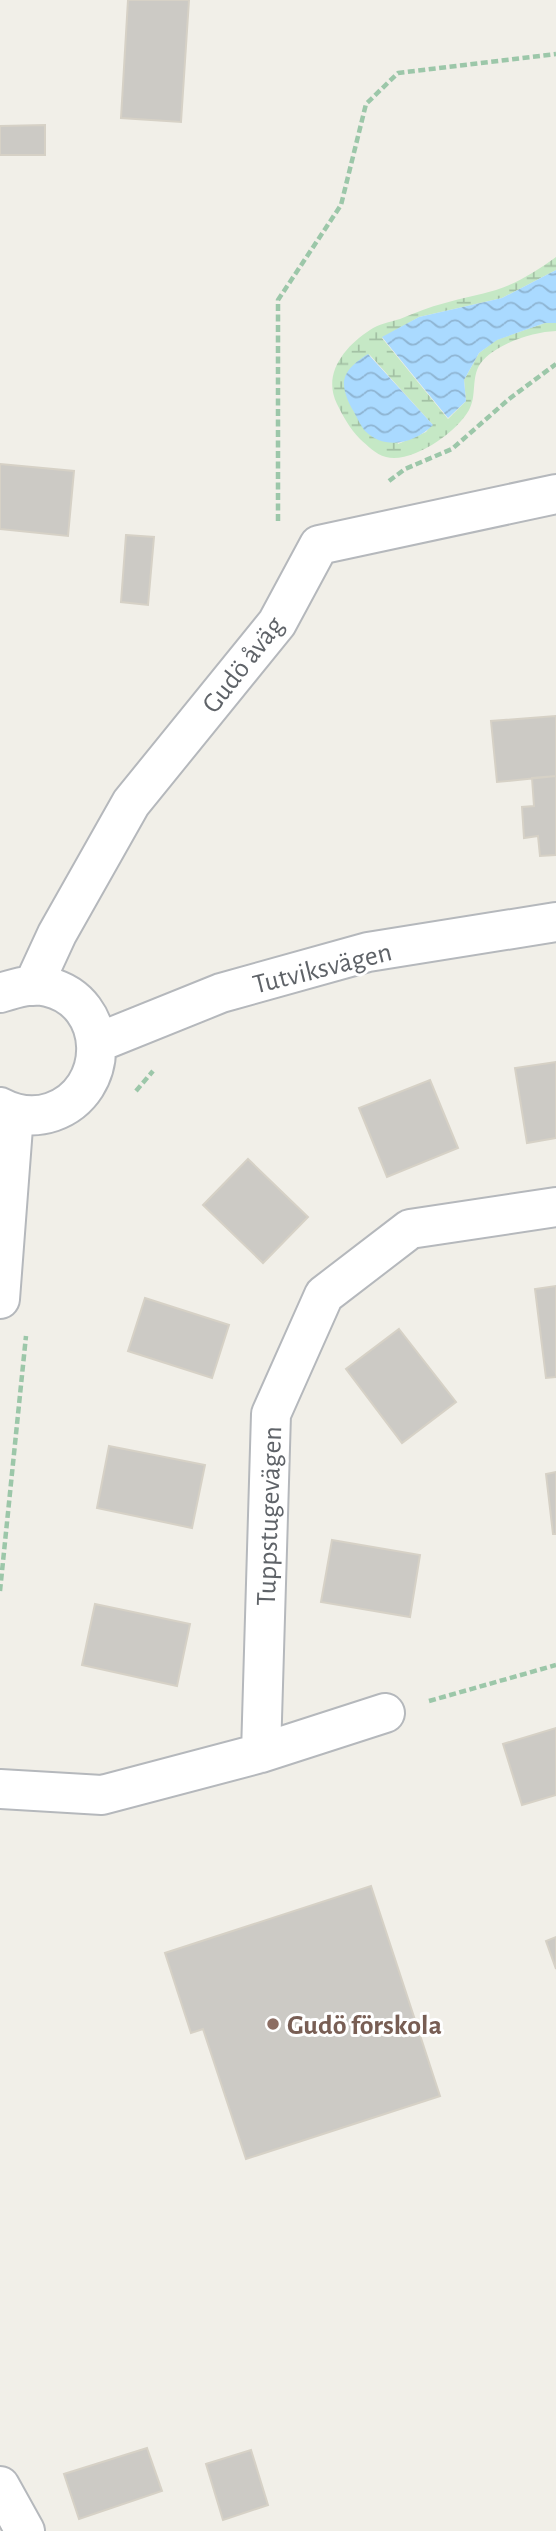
<svg xmlns="http://www.w3.org/2000/svg" width="556" height="2531" viewBox="0 0 556 2531" font-family="'Alegreya Sans',sans-serif">
<style>
.wetland{fill:url(#wetland-marsh);fill-rule:evenodd}
.water{fill:url(#water-waves)}
.building{fill:#cccac5;stroke:#d6d1c6;stroke-width:2}
.lines{fill:none;stroke-linecap:round;stroke-linejoin:round}
.minor-casing{stroke:#b5b8bc;stroke-width:42}
.path{stroke:#9cc7a9;stroke-width:4.5;stroke-dasharray:7 3.5;stroke-linecap:butt}
.minor{stroke:#fff;stroke-width:38}
.education-dot{fill:#8d6e63;stroke:#fff;stroke-width:2.5}
.labels{text-anchor:middle;stroke-width:6;stroke-linejoin:round;paint-order:stroke}
.street-label{font-size:28px;fill:#5f6368;stroke:#fff}
.education-label{font-size:28px;font-weight:bold;fill:#785e54;stroke:#fff;text-anchor:start}
</style>
<defs>
<pattern id="wetland-marsh" width="20" height="14" patternUnits="userSpaceOnUse" patternTransform="scale(1.75)"><rect width="20" height="14" fill="#c5e8c5"/><path d="M1 5h8M5 5V1M11 12h8M15 12V8" fill="none" stroke="#a3c0a4"/></pattern>
<pattern id="water-waves" width="16" height="10" patternUnits="userSpaceOnUse" patternTransform="scale(1.75)"><rect width="16" height="10" fill="#aadaff"/><path d="M0 5q4-4 8 0t8 0" fill="none" stroke="#8eb4d2"/></pattern>
</defs>
<rect width="100%" height="100%" fill="#f1efe8"/>
<path class="wetland" d="M 556,257 L 556,270 L 502,298 L 419,317 L 382,338 L 448,419 L 466,401 L 464,380 L 479,353 L 496,340 L 545,323 L 556,323 L 556,331 C 532,332 495,344 480,364 C 471,378 477,396 469,410 C 457,432 412,464 386,457 C 375,454 368,446 360,439 C 350,429 343,416 337,404 C 322,374 345,346 370,330 C 378,324 390,322 400,319 C 415,313 429,307 445,303 C 462,298 479,295 496,290 C 518,283 538,270 556,257 ZM 369,354 L 432,424 L 426,432 L 398,444 Z"/>
<path class="water" d="M 556,270 L 556,323 L 545,323 L 497,340 L 479,353 L 464,380 L 466,401 L 448,418 L 382,337 L 419,317 L 502,298 Z
M 368,354 L 433,425 C 415,443 385,451 365,431 C 361,426 357,418 354,412 C 349,404 343,391 344,381 C 346,368 359,360 368,354 Z"/>
<path class="building" d="M 128,0 L 189,0 L 181,122 L 121,118 Z
M 45,125 L 45,155 L 0,155 L 0,126 Z
M 0,464 L 74,471 L 68,536 L 0,529 Z
M 126,535 L 154,537 L 148,605 L 121,602 Z
M 556,716 L 556,776 L 497,782 L 491,721 Z
M 556,776 L 556,855 L 540,856 L 538,836 L 524,838 L 522,807 L 534,806 L 532,778 Z
M 556,1062 L 556,1138 L 527,1143 L 515,1068 Z
M 430,1080 L 458,1148 L 387,1177 L 359,1108 Z
M 248,1159 L 308,1217 L 263,1263 L 203,1205 Z
M 556,1286 L 556,1377 L 546,1378 L 535,1289 Z
M 145,1298 L 229,1325 L 212,1378 L 128,1351 Z
M 399,1329 L 456,1402 L 402,1443 L 346,1369 Z
M 109,1446 L 205,1465 L 192,1528 L 97,1508 Z
M 556,1472 L 556,1534 L 553,1534 L 546,1474 Z
M 332,1540 L 420,1555 L 410,1617 L 321,1602 Z
M 95,1604 L 190,1624 L 177,1686 L 82,1665 Z
M 556,1728 L 556,1795 L 522,1805 L 503,1744 Z
M 371,1886 L 440,2096 L 246,2159 L 203,2029 L 191,2033 L 165,1953 Z
M 556,1937 L 556,1969 L 546,1941 Z
M 147,2448 L 162,2491 L 79,2519 L 64,2474 Z
M 251,2450 L 268,2505 L 223,2520 L 206,2464 Z"/>
<g class="lines">
<g class="minor-casing">
<path id="minor" d="M 33,986 L 57,934 L 131,803 L 277,623 L 319,545 L 556,494
M 0,993 C 16,988 31,983 48,987 C 111,1002 112,1091 52,1112 C 34,1118 17,1116 0,1107
M 97,1043 L 221,993 L 368,952 L 556,922
M 0,1299 L 14,1114
M 261,1753 L 271,1414 L 324,1295 L 410,1229 L 556,1207
M 0,1789 L 102,1795 L 261,1753 L 385,1713
M 0,2486 L 25,2531"/>
</g>
<path class="path" d="M 389,481 L 405,469 L 452,449 L 509,399 L 556,364
M 278,521 L 278,300 L 341,205 L 366,104 L 398,73 L 556,54
M 136,1091 L 153,1071
M 0,1591 L 26,1336
M 429,1701 L 556,1665"/>
<use href="#minor" class="minor"/>
</g>
<circle class="education-dot" cx="273" cy="2024" r="7"/>
<g class="labels">
<g class="street-label">
<text transform="translate(242 664) rotate(-52)" y="10">Gudö åväg</text>
<text transform="translate(322 967) rotate(-14)" y="10">Tutviksvägen</text>
<text transform="translate(268 1516) rotate(-88)" y="10">Tuppstugevägen</text>
</g>
<g class="education-label">
<text x="287" y="2034">Gudö förskola</text>
</g>
</g>
</svg>
